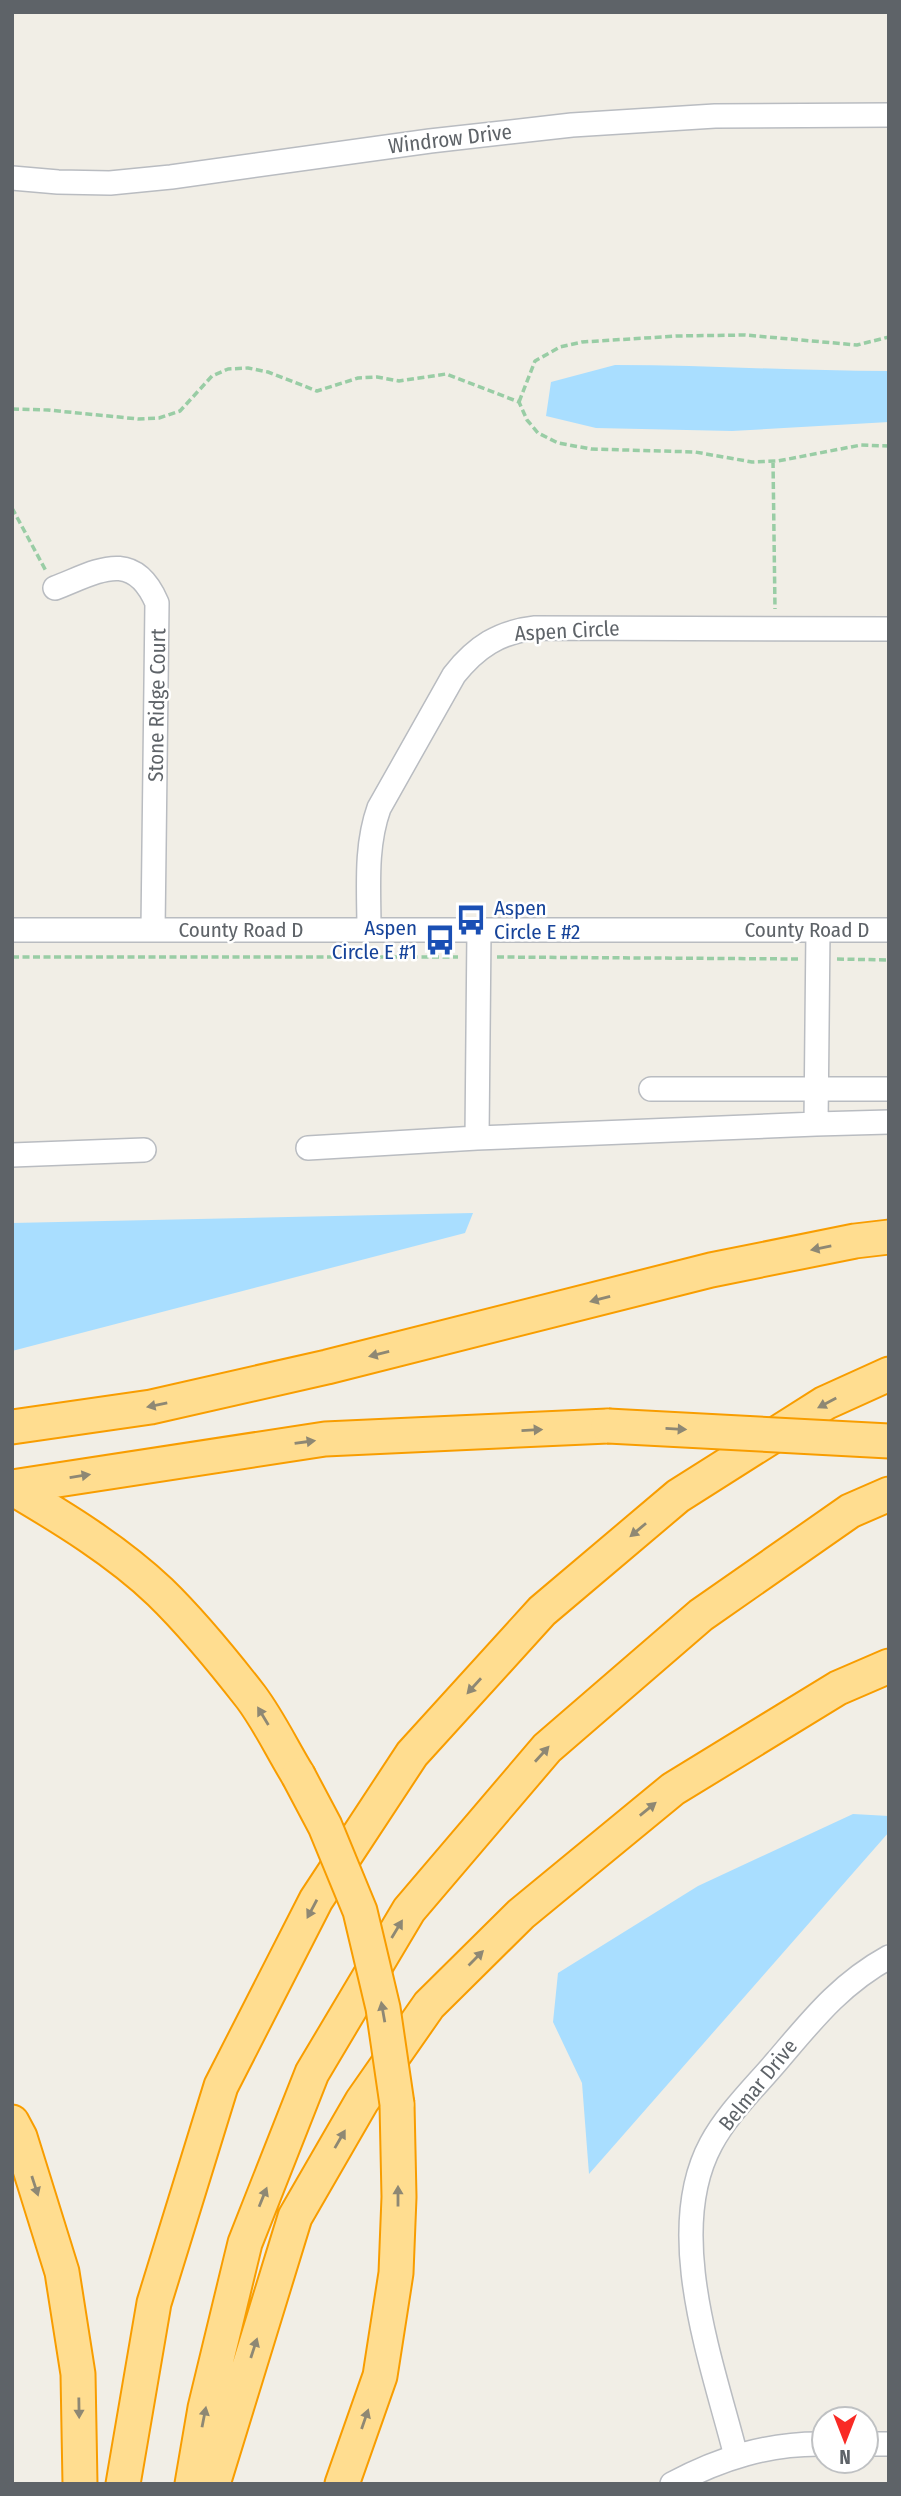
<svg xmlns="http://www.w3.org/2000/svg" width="901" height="2496" viewBox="0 0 901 2496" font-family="'Fira Sans Condensed',sans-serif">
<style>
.water{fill:#a9deff}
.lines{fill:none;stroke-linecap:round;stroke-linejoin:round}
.minor-casing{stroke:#b9bcc1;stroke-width:26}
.highway-casing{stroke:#f89d00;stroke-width:37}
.path{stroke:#99cda5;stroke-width:3.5;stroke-dasharray:7 3.5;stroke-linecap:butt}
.minor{stroke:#fff;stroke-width:23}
.highway{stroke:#ffdd90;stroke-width:33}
.highway-bridge-casing{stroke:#f89d00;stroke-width:37;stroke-linecap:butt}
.highway-bridge{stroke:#ffdd90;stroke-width:33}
.oneway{fill:#8e8874}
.labels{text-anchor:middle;stroke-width:5;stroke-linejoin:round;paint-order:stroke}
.street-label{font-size:21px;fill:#5e6368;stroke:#fff}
.transit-label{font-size:21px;fill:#164399;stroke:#fff;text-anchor:start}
</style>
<rect width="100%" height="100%" fill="#f1eee6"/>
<path class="water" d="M 615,365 C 706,365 797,371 889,371 L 889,422 L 732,431 L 596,428 L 546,416 L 551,382 Z
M 473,1213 L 465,1233 L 12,1351 L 12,1223 Z
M 853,1814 L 889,1816 L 889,1832 L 589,2174 L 582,2083 L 553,2022 L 558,1973 L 698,1886 Z"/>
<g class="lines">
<g class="minor-casing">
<path id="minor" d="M 12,178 L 58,182 L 110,183 L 171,177 L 430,141 L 572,125 L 715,116 L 889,115
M 55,588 C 97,572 133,547 157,603 L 153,930
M 12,930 L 889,930
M 369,930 C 369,889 365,847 379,808 L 454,675 C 476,647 499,632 535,628 L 889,629
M 479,930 L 477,1138 L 816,1124 L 818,930
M 651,1089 L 889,1089
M 816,1124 L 889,1122
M 308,1148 L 477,1138
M 12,1155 L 144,1150
M 866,2444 L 889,2444
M 736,2456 C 713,2365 663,2233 711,2144 C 727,2114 754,2088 777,2061 C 812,2020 840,1984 889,1957
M 672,2484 C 721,2458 769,2443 824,2444"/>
</g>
<g class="highway-casing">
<path id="highway" d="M 12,1427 L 151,1407 L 327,1367 L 711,1270 L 855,1241 L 889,1237
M 12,1487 L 325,1439 L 608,1426
M 12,1488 C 63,1518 117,1551 160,1592 C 193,1624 223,1661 251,1697 C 269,1721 282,1749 298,1775
M 12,2122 L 20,2137 L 62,2272 L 78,2374 L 80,2484
M 123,2484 L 154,2303 L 221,2086 L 316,1900 L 412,1754 L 542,1611 L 678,1496 L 825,1403 L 889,1374
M 192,2484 L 205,2408 L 245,2243 L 312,2073 L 409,1910 L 547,1748 L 701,1615 L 850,1511 L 889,1494
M 213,2484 L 295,2217 L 362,2101 L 429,2005 L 521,1914 L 673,1789 L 838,1688 L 889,1666
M 342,2484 L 380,2376 L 396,2273 L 399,2197 L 397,2104"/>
</g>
<path class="path" d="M 519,402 L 535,361 L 560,347 L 582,342 L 677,336 L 745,335 L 857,345 L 889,337
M 12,409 L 48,410 L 138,419 L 159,418 L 180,411 L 212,376 L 228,369 L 248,368 L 268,372 L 317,391 L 358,378 L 377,377 L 399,381 L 446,374 L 519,402 L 527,420 L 538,433 L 558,443 L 591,449 L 695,452 L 752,462 L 778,461 L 861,445 L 889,446
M 773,461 L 775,609
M 12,508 L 46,571
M 12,957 L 458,957
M 497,957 L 798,959
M 837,959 L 889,960"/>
<use href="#minor" class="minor"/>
<use href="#highway" class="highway"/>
<g class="highway-bridge-casing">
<path id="highway-bridge" d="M 608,1426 L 889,1441
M 298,1775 L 325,1826 L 360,1911 L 383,2008 L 397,2104"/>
</g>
<use href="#highway-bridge" class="highway-bridge"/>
</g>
<defs><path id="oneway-solid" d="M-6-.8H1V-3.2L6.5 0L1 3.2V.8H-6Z" transform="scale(1.75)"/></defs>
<g class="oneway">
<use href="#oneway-solid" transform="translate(821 1248) rotate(169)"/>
<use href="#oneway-solid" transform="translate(600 1299) rotate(165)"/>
<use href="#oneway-solid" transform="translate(379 1354) rotate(166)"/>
<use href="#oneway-solid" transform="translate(827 1403) rotate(152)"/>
<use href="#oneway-solid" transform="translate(157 1405) rotate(168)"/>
<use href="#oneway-solid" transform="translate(676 1429) rotate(3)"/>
<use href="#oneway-solid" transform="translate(532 1430) rotate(-3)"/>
<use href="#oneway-solid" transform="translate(305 1442) rotate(-8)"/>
<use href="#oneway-solid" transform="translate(80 1476) rotate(-9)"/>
<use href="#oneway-solid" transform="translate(638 1530) rotate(140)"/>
<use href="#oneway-solid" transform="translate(474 1686) rotate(132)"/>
<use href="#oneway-solid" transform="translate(263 1716) rotate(-121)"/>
<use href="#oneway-solid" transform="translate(542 1754) rotate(-48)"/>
<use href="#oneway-solid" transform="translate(648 1809) rotate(-39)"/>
<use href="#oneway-solid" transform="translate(312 1909) rotate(118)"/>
<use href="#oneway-solid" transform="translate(397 1929) rotate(-59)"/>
<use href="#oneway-solid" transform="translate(476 1958) rotate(-45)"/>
<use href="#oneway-solid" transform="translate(383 2012) rotate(-100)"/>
<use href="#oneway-solid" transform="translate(340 2139) rotate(-60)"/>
<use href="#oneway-solid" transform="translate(35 2186) rotate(72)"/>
<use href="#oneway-solid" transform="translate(398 2196) rotate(-90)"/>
<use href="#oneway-solid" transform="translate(263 2197) rotate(-68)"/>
<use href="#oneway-solid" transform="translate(254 2348) rotate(-72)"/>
<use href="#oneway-solid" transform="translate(79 2408) rotate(89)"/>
<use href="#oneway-solid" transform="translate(204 2417) rotate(-79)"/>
<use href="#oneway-solid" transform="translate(365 2419) rotate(-71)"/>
</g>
<defs>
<g id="bus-bare" transform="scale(2.415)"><path d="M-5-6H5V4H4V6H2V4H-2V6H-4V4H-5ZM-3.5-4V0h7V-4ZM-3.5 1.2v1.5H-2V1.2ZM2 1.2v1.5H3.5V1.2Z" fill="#1a4fb4" stroke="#fff" stroke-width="2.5" paint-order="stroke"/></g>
</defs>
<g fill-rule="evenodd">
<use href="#bus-bare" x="471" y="920"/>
<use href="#bus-bare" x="440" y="940"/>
</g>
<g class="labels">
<g class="street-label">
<text transform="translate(450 139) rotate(-7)" y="7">Windrow Drive</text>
<text transform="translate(567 631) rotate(-3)" y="7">Aspen Circle</text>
<text transform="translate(157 705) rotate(-89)" y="7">Stone Ridge Court</text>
<text x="241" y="937">County Road D</text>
<text x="807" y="937">County Road D</text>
<text transform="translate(758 2085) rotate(-51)" y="7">Belmar Drive</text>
</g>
<g class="transit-label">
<text x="494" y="915">Aspen<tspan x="494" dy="24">Circle E #2</tspan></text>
<text x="417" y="935" text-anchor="end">Aspen<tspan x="417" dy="24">Circle E #1</tspan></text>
</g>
</g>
<rect width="901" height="2496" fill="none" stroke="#5e6368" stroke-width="28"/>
<g transform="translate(845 2440) rotate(180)"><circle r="33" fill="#ffffff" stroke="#bfc1c3" stroke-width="2"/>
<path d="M0-5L12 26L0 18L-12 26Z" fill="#f92a25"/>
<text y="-10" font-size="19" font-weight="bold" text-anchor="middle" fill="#5e6368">N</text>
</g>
</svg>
